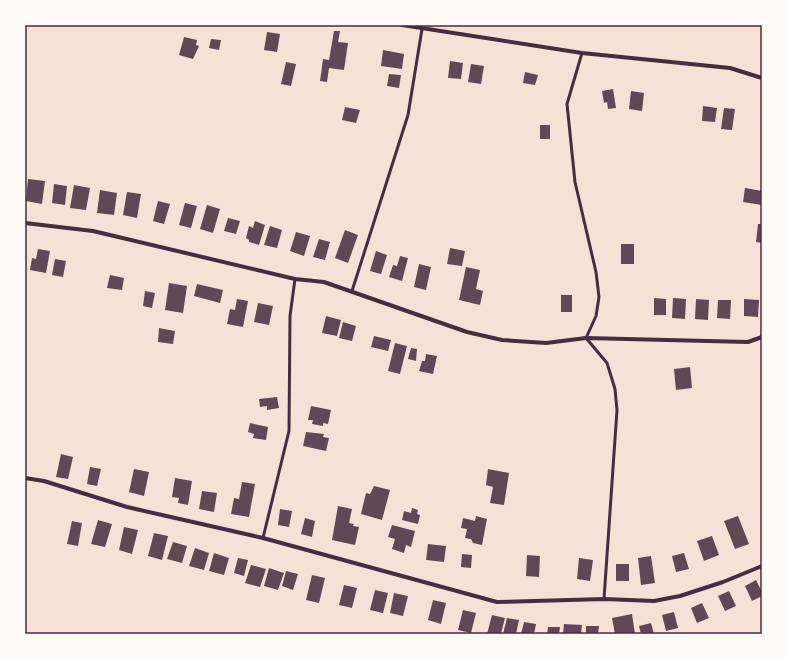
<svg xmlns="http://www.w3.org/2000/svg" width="787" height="659" viewBox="0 0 787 659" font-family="Overpass,sans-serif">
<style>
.building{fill:#644757}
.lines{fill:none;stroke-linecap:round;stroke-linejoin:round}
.service{stroke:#4a2c40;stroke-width:3}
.minor{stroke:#4a2c40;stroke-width:4}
.neatline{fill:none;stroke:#4a2c40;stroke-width:1.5}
</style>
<rect width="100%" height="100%" fill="#f7e1d7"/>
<path class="building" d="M 334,31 L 340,31 L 338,42 L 348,43 L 344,70 L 329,68 L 327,82 L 320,81 L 323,59 L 329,60 Z
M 267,32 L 280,34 L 277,52 L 264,50 Z
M 184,37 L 197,40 L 196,45 L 199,46 L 193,59 L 179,55 Z
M 211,39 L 221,40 L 219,50 L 209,48 Z
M 383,50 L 404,54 L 402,69 L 381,66 Z
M 450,61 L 463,63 L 461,79 L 448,78 Z
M 286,62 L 296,64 L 291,86 L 281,84 Z
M 471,64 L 484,66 L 481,84 L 468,82 Z
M 525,72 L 538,75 L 535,85 L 523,83 Z
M 389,74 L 401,75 L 399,88 L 387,86 Z
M 613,89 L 616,108 L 608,109 L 607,102 L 604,103 L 602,91 Z
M 631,91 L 644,93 L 642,111 L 629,109 Z
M 703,106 L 717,108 L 715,122 L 702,121 Z
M 345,107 L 360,110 L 356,123 L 342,120 Z
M 724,108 L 735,109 L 732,130 L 721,129 Z
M 540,125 L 550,125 L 550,139 L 540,139 Z
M 28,179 L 45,181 L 42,204 L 26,201 Z
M 54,184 L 67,186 L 65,205 L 52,203 Z
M 74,185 L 90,188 L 86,210 L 70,208 Z
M 745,188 L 762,191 L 762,205 L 743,202 Z
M 100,190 L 117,193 L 114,215 L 97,213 Z
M 127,192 L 141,194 L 137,218 L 123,215 Z
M 158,201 L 170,204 L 164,224 L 153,221 Z
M 185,203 L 197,206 L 191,228 L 179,225 Z
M 207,205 L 220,209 L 213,233 L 200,229 Z
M 228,218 L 240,221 L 236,234 L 224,231 Z
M 255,221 L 265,225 L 259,245 L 249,242 L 249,240 L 246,238 L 249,226 L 253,228 Z
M 758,224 L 762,224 L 762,243 L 756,242 Z
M 270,226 L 282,230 L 277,248 L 264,245 Z
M 345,230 L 358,235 L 348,263 L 335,258 Z
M 296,232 L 310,236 L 304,256 L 290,251 Z
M 319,239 L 330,242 L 325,260 L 313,257 Z
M 621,244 L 634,244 L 634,264 L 621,264 Z
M 450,248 L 465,251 L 462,266 L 447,264 Z
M 38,249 L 50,251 L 46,273 L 30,270 L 32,258 L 36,259 Z
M 376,251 L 387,255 L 381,274 L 370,271 Z
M 400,256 L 408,258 L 402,281 L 389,277 L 393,265 L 397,266 Z
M 55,259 L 66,261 L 63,277 L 52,275 Z
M 419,264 L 431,267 L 426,290 L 414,287 Z
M 466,267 L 480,270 L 476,289 L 483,291 L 480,305 L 459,300 Z
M 110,275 L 124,278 L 122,290 L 107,288 Z
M 169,283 L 187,286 L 183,313 L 165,310 Z
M 197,284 L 223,290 L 220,303 L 194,296 Z
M 145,291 L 155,293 L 152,308 L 143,306 Z
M 561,295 L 572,295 L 572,312 L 561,312 Z
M 654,298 L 666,299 L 666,315 L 654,315 Z
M 673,298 L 686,299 L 685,319 L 672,318 Z
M 237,299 L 248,301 L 243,327 L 227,324 L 230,309 L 235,310 Z
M 696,299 L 709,300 L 708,320 L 695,319 Z
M 744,299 L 759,300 L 758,317 L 744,316 Z
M 718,300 L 731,300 L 730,319 L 717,318 Z
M 258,303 L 273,306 L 269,325 L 254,322 Z
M 326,316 L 341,320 L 337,336 L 322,333 Z
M 343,322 L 356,326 L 352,341 L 339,338 Z
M 159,328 L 175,331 L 173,344 L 158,342 Z
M 374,336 L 391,340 L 388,351 L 371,347 Z
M 395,343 L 407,346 L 400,374 L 388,371 Z
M 411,348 L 417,349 L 416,361 L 408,359 Z
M 426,354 L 437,356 L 433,374 L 419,371 L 422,361 L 425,361 Z
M 690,367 L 692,388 L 676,390 L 674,369 Z
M 277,397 L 279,408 L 267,410 L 267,406 L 260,407 L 259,399 Z
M 311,406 L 331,410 L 328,424 L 323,423 L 323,426 L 312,424 L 313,420 L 308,420 Z
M 250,423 L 268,427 L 266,440 L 253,438 L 254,434 L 248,432 Z
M 306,432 L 324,434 L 323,437 L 329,438 L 326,451 L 303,446 Z
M 61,454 L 73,457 L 68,479 L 56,477 Z
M 90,467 L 101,469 L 97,486 L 87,484 Z
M 134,469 L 149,472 L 144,496 L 129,492 Z
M 488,469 L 509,473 L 504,505 L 490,503 L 493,487 L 486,485 Z
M 175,478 L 192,481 L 188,505 L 178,503 L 179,498 L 172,497 Z
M 242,482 L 255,484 L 249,517 L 231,514 L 234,498 L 239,499 Z
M 374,486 L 390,490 L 382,520 L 361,514 L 366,493 L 370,494 Z
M 202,491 L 217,493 L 214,512 L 199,509 Z
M 338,506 L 352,509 L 349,523 L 354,524 L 353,526 L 359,527 L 355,545 L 332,540 Z
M 412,508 L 418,510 L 417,514 L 420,515 L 418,524 L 402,520 L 404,511 L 411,513 Z
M 280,509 L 292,511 L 289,527 L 278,525 Z
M 476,516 L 487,519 L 482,545 L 473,543 L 471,539 L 465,538 L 467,529 L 461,528 L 463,518 L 475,521 Z
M 738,516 L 749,544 L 735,549 L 724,521 Z
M 305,518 L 315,521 L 312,537 L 301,534 Z
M 98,520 L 112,524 L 105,547 L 91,544 Z
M 72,521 L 82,523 L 78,546 L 67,544 Z
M 392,525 L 415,531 L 411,547 L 406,545 L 404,553 L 392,549 L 395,539 L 388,537 Z
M 124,527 L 138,530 L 132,554 L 119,550 Z
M 154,533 L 168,536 L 162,560 L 148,556 Z
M 712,536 L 719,555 L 704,561 L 697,541 Z
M 173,542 L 187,546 L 182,563 L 167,559 Z
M 428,544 L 446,546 L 444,562 L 426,560 Z
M 195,548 L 209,553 L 204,570 L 189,566 Z
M 214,553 L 229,558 L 224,575 L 209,571 Z
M 684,553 L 689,569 L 676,572 L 672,556 Z
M 462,554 L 472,555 L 471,568 L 461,567 Z
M 527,555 L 540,556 L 539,577 L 526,576 Z
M 651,556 L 655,583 L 641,585 L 638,558 Z
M 238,558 L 248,560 L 244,576 L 234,573 Z
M 579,558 L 593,560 L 590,581 L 577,579 Z
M 616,564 L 629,564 L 629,581 L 616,581 Z
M 251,565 L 266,569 L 260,587 L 245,583 Z
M 269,568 L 284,573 L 278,590 L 264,586 Z
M 286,571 L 298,574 L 293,590 L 282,586 Z
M 312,575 L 325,578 L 319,603 L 306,600 Z
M 756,580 L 762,592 L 762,596 L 752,601 L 745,586 Z
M 344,585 L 357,588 L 352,608 L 339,605 Z
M 375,590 L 388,593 L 383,613 L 370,610 Z
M 729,591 L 736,606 L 725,611 L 718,596 Z
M 394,593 L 408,596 L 403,616 L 390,613 Z
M 433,600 L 446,603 L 441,624 L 428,620 Z
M 702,603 L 709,618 L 697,623 L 691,608 Z
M 463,610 L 476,613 L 471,633 L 458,630 Z
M 674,612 L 678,628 L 666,631 L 662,615 Z
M 632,614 L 635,634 L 615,634 L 612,618 Z
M 492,615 L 505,618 L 501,634 L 487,634 Z
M 507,618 L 519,620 L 516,634 L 503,634 Z
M 524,622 L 536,624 L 534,634 L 521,634 Z
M 651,623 L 654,634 L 641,634 L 639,626 Z
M 564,624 L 582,625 L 581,634 L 563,634 Z
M 586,626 L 599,626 L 598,634 L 586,634 Z
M 548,627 L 560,627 L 559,634 L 547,634 Z"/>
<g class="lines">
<path class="service" d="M 582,53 L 567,104 L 575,182 L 596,272 L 599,297 L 596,316 L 586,338 L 607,363 L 615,389 L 617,410 L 604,599
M 352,291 L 408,115 L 422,29
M 263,538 L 289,431 L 290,316 L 295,279"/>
<path class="minor" d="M 402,25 L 582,53 L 730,68 L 762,78
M 25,223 L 93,231 L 295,279 L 324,282 L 467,332 L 502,340 L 546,343 L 586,338 L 748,342 L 762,337
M 25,478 L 44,481 L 127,507 L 263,538 L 497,602 L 604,599 L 654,601 L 680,596 L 723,582 L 762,566"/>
</g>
<rect width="787" height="659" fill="none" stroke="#fffaf5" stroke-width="52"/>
<rect x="26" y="26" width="735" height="607" class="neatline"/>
</svg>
